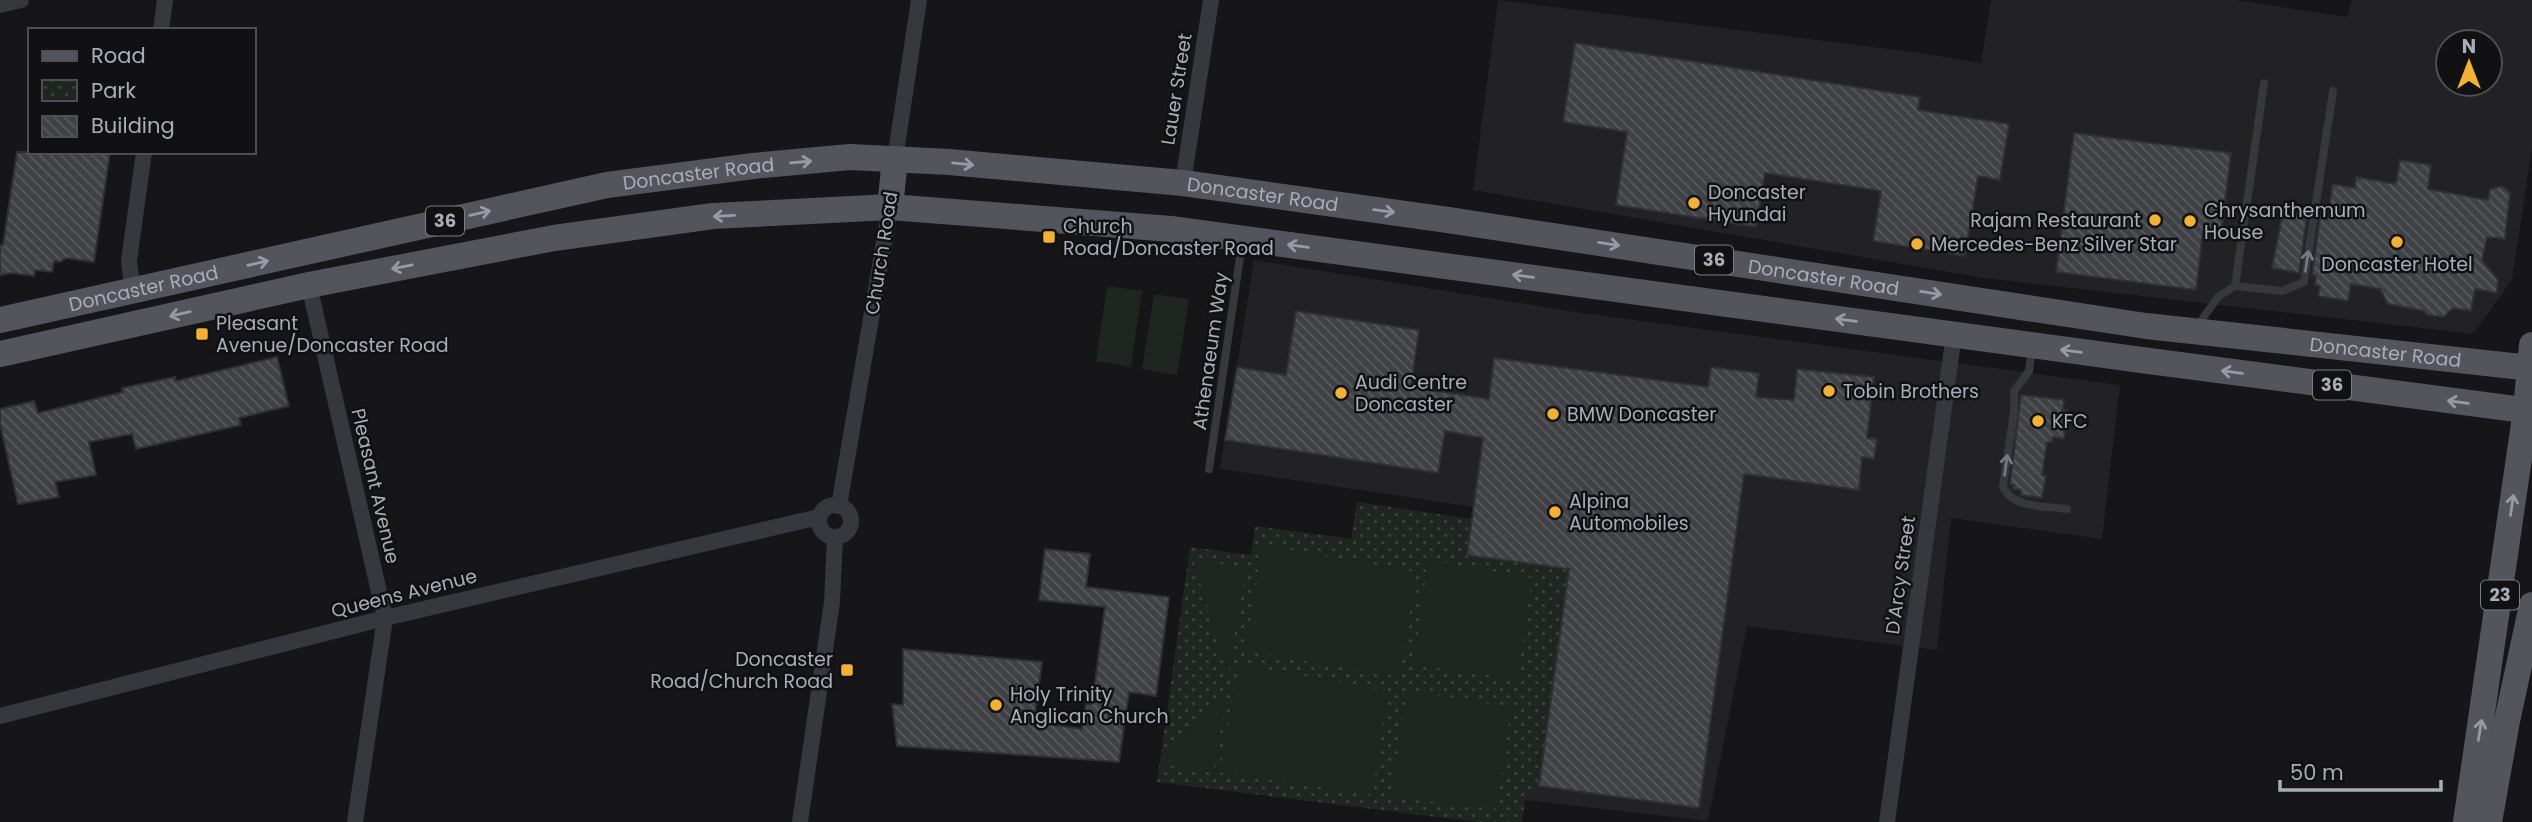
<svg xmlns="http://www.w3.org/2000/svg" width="2532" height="822" viewBox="0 0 2532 822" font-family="Poppins,sans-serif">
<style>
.built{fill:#222225;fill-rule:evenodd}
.park{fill:url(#park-dots)}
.pitch{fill:#1e261f}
.building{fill:url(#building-back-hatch);stroke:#303034;stroke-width:2}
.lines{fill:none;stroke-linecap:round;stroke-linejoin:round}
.lane{stroke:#37383d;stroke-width:8}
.street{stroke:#37383d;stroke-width:16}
.primary{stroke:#53555c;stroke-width:26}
.oneway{stroke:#979ba6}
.oneway2{stroke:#757881}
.poi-dot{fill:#f2b134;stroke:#111113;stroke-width:2.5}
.labels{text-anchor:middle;stroke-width:5;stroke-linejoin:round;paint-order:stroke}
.shield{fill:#111113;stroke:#7b7e86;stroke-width:2}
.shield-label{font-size:18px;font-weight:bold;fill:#a8adb8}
.street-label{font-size:19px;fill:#a8adb8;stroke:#111113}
.poi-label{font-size:19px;fill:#a8adb8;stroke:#111113;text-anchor:start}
</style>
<defs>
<pattern id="park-dots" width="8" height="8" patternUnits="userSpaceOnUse" patternTransform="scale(1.75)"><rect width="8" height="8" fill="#1e261f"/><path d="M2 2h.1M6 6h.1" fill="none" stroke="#3c433d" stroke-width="1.8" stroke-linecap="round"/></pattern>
<pattern id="building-back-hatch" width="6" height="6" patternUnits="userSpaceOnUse" patternTransform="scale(1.75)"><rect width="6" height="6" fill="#404145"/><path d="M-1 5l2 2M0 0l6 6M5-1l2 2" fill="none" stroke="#595a5e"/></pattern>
</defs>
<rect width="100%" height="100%" fill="#161618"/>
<path class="built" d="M 1498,0 L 1913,52 L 1981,63 L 1991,0 L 2236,0 L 2347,17 L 2352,0 L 2532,0 L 2532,148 L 2512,280 L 2473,334 L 1984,278 L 1473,190 ZM 2448,42 L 2490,42 L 2490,84 L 2448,84 Z
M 1254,260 L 1575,312 L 2120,385 L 2102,539 L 1951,518 L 1937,650 L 1747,626 L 1708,821 L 1525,800 L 1568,569 L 1467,555 L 1474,507 L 1220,469 Z"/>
<path class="park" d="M 1357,502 L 1472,519 L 1468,555 L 1569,569 L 1539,786 L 1525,800 L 1522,822 L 1477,822 L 1157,782 L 1190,547 L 1251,555 L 1255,526 L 1351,539 Z"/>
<path class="pitch" d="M 1107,286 L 1142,291 L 1131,367 L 1096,361 Z
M 1154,294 L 1189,299 L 1177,375 L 1142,369 Z
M 1263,545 L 1416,572 L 1400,677 L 1245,651 Z
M 1193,559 L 1246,568 L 1228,673 Z
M 1428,560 L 1532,578 L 1517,679 L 1414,665 Z
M 1239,664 L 1388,691 L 1372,795 L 1220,772 Z
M 1227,687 L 1214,772 L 1160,764 Z
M 1407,691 L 1511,707 L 1497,809 L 1391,797 Z"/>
<path class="building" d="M 1575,43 L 1920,97 L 1918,110 L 2009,124 L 2000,180 L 1978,176 L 1965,256 L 1873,241 L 1881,191 L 1765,173 L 1756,227 L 1616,205 L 1627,132 L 1563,122 Z
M 2074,133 L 2231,153 L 2221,234 L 2203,232 L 2196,290 L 2056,272 Z
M 17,152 L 110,152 L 94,262 L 66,258 L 60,262 L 54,261 L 52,272 L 35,270 L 34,276 L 11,273 L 0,275 L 0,245 L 3,245 Z
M 2400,160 L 2431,165 L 2428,189 L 2488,200 L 2490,189 L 2502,186 L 2510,193 L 2505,239 L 2487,237 L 2482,260 L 2498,280 L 2497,293 L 2475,289 L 2471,311 L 2453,308 L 2444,317 L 2427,315 L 2424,311 L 2388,304 L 2380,289 L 2351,284 L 2348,301 L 2318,296 L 2320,286 L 2315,285 L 2316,276 L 2312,275 L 2320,218 L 2327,219 L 2333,184 L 2355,188 L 2356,177 L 2396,184 Z
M 2283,212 L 2307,216 L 2299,273 L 2272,268 Z
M 1296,311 L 1419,330 L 1411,387 L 1489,399 L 1494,358 L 1708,387 L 1711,367 L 1759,373 L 1756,397 L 1794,400 L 1797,369 L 1874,377 L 1867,438 L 1877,439 L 1874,459 L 1862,457 L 1859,490 L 1744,474 L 1699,808 L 1539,786 L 1569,569 L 1467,555 L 1483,438 L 1445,431 L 1438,473 L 1225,440 L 1237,367 L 1286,375 Z
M 277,357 L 289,406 L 239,418 L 241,425 L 136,449 L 132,434 L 89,442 L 96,475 L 55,482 L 59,497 L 18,504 L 0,424 L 0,409 L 34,401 L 38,413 L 123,392 L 122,388 L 175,377 L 176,381 Z
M 2021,395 L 2064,400 L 2063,410 L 2068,410 L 2064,439 L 2053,437 L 2052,442 L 2047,442 L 2042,475 L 2046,476 L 2042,498 L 2021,495 L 2021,490 L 2013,489 L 2014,485 L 2010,484 Z
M 1045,549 L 1090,554 L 1086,587 L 1169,597 L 1156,696 L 1129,692 L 1119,762 L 897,746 L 892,704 L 903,705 L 903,649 L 1042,662 L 1034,722 L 1082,729 L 1086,704 L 1092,704 L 1105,607 L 1039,600 Z"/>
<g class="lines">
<path class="lane" d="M 2235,286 L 2264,83
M 2198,325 L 2218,297 L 2235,286 L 2282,291 L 2304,282 L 2333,91
M 2032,350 L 2029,371 L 2014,391 L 2014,412 L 2003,486 C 2010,508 2046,506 2067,509
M 1209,469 L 1242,243"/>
<path class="street" d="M 0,5 L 21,0
M 161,30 L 165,0
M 895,159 L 919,0
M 1183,183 L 1211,0
M 309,285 L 385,618 L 355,822
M 133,291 L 129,261 L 144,152
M819 521a16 16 0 1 1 32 0a16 16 0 1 1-32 0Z
M 839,506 L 890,207
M 0,716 L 385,618 L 819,517
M 800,822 L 832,602 L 835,537
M 1887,822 L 1954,334"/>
<g class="primary">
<path d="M 890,207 L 895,159"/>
<path id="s1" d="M 0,320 L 607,185 L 753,166 L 850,157 L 949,162 L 1183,183 L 1448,220 L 2146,326 L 2532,368"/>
<path d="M 0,354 L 309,285 L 554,238 L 713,216 L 890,207 L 1171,229 L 2149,361 L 2532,411"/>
<path d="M 2466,822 L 2526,410 L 2532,345"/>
<path d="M 2489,822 L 2507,721 L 2532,605"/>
</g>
</g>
<defs><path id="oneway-shaft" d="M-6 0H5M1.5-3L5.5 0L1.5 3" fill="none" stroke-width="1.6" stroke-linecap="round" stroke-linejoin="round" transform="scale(1.75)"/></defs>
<g class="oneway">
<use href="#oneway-shaft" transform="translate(801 162) rotate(-5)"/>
<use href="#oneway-shaft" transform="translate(963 164) rotate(6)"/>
<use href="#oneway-shaft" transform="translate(1384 211) rotate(8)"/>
<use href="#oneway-shaft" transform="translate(480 213) rotate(-13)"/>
<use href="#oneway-shaft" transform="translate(724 216) rotate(177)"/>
<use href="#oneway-shaft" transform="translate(1609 244) rotate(9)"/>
<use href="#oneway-shaft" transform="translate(1298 246) rotate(-173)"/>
<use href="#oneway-shaft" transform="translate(258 263) rotate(-13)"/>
<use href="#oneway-shaft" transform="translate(402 267) rotate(169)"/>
<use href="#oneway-shaft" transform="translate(1523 276) rotate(-172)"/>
<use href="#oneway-shaft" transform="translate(1931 293) rotate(9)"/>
<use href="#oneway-shaft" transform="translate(180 314) rotate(167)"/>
<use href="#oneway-shaft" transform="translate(1846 320) rotate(-172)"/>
<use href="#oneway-shaft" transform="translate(2071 351) rotate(-172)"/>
<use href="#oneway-shaft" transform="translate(2232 372) rotate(-173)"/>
<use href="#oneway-shaft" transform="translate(2458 402) rotate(-173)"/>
<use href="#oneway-shaft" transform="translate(2512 505) rotate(-82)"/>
<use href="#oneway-shaft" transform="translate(2480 730) rotate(-81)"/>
</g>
<g class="oneway2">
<use href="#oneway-shaft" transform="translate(2307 261) rotate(-81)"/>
<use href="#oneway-shaft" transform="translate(2006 465) rotate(-82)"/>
</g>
<g class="poi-dot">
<circle cx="1694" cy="203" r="7"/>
<circle cx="2155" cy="220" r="7"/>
<circle cx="2190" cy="221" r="7"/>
<rect x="1042" y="230" width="14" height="14" rx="3.5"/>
<circle cx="2397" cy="242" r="7"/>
<circle cx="1917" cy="244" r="7"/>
<rect x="195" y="327" width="14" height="14" rx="3.5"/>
<circle cx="1829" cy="391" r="7"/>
<circle cx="1341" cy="393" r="7"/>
<circle cx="1553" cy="414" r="7"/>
<circle cx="2038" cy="421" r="7"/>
<circle cx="1555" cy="512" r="7"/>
<rect x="840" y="663" width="14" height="14" rx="3.5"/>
<circle cx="996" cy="705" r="7"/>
</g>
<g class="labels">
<g class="shield">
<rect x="426" y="206.5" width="38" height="29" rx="5"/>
<rect x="1695" y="245.5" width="38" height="29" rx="5"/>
<rect x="2313" y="370.5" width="38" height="29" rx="5"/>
<rect x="2481" y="580.5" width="38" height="29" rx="5"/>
</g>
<g class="shield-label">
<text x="445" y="227">36</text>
<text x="1714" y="266">36</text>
<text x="2332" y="391">36</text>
<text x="2500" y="601">23</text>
</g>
<g class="street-label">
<text transform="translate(1176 89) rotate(-81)" y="7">Lauer Street</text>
<text dy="7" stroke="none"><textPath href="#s1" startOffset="714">Doncaster Road</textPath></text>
<text dy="7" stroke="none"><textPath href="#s1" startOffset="1281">Doncaster Road</textPath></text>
<text transform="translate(881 253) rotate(-81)" y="7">Church Road</text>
<text dy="7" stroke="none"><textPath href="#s1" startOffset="1848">Doncaster Road</textPath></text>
<text dy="7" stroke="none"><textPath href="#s1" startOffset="147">Doncaster Road</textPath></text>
<text transform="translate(1210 351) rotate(-82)" y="7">Athenaeum Way</text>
<text dy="7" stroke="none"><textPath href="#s1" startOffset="2415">Doncaster Road</textPath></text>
<text transform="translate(376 486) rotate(77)" y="7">Pleasant Avenue</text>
<text transform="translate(1900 575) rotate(-82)" y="7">D'Arcy Street</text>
<text transform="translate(404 593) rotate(-14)" y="7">Queens Avenue</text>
</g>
<g class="poi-label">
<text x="1708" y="199">Doncaster<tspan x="1708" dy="22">Hyundai</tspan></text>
<text x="2204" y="217">Chrysanthemum<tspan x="2204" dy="22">House</tspan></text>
<text x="2141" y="227" text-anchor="end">Rajam Restaurant</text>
<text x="1063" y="233">Church<tspan x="1063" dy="22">Road/Doncaster Road</tspan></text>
<text x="1931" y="251">Mercedes-Benz Silver Star</text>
<text x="2397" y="271" text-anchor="middle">Doncaster Hotel</text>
<text x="216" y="330">Pleasant<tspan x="216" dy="22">Avenue/Doncaster Road</tspan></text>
<text x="1355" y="389">Audi Centre<tspan x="1355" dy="22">Doncaster</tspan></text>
<text x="1843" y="398">Tobin Brothers</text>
<text x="1567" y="421">BMW Doncaster</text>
<text x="2052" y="428">KFC</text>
<text x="1569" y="508">Alpina<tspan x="1569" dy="22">Automobiles</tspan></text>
<text x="833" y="666" text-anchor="end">Doncaster<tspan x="833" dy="22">Road/Church Road</tspan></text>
<text x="1010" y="701">Holy Trinity<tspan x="1010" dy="22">Anglican Church</tspan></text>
</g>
</g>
<rect x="28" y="28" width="228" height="126" fill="#111113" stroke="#4d4f55" stroke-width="2"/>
<rect x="42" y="51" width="35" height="10" fill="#53555c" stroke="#4d4f55" stroke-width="2"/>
<text x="91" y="63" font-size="21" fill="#a8adb8">Road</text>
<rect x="42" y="80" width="35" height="21" fill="url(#park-dots)" stroke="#4d4f55" stroke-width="2"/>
<text x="91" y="98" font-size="21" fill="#a8adb8">Park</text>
<rect x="42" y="116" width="35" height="21" fill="url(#building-back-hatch)" stroke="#4d4f55" stroke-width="2"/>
<text x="91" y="133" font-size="21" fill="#a8adb8">Building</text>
<g transform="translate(2469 63)"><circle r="33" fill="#111113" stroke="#4d4f55" stroke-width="2"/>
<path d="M0-5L12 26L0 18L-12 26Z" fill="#f2b134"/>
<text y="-10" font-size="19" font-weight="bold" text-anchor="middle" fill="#a8adb8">N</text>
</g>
<path d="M2280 780v10h161v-10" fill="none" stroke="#a8adb8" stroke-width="3.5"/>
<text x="2290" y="780" font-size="21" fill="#a8adb8" stroke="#111113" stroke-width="5" paint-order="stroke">50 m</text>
</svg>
